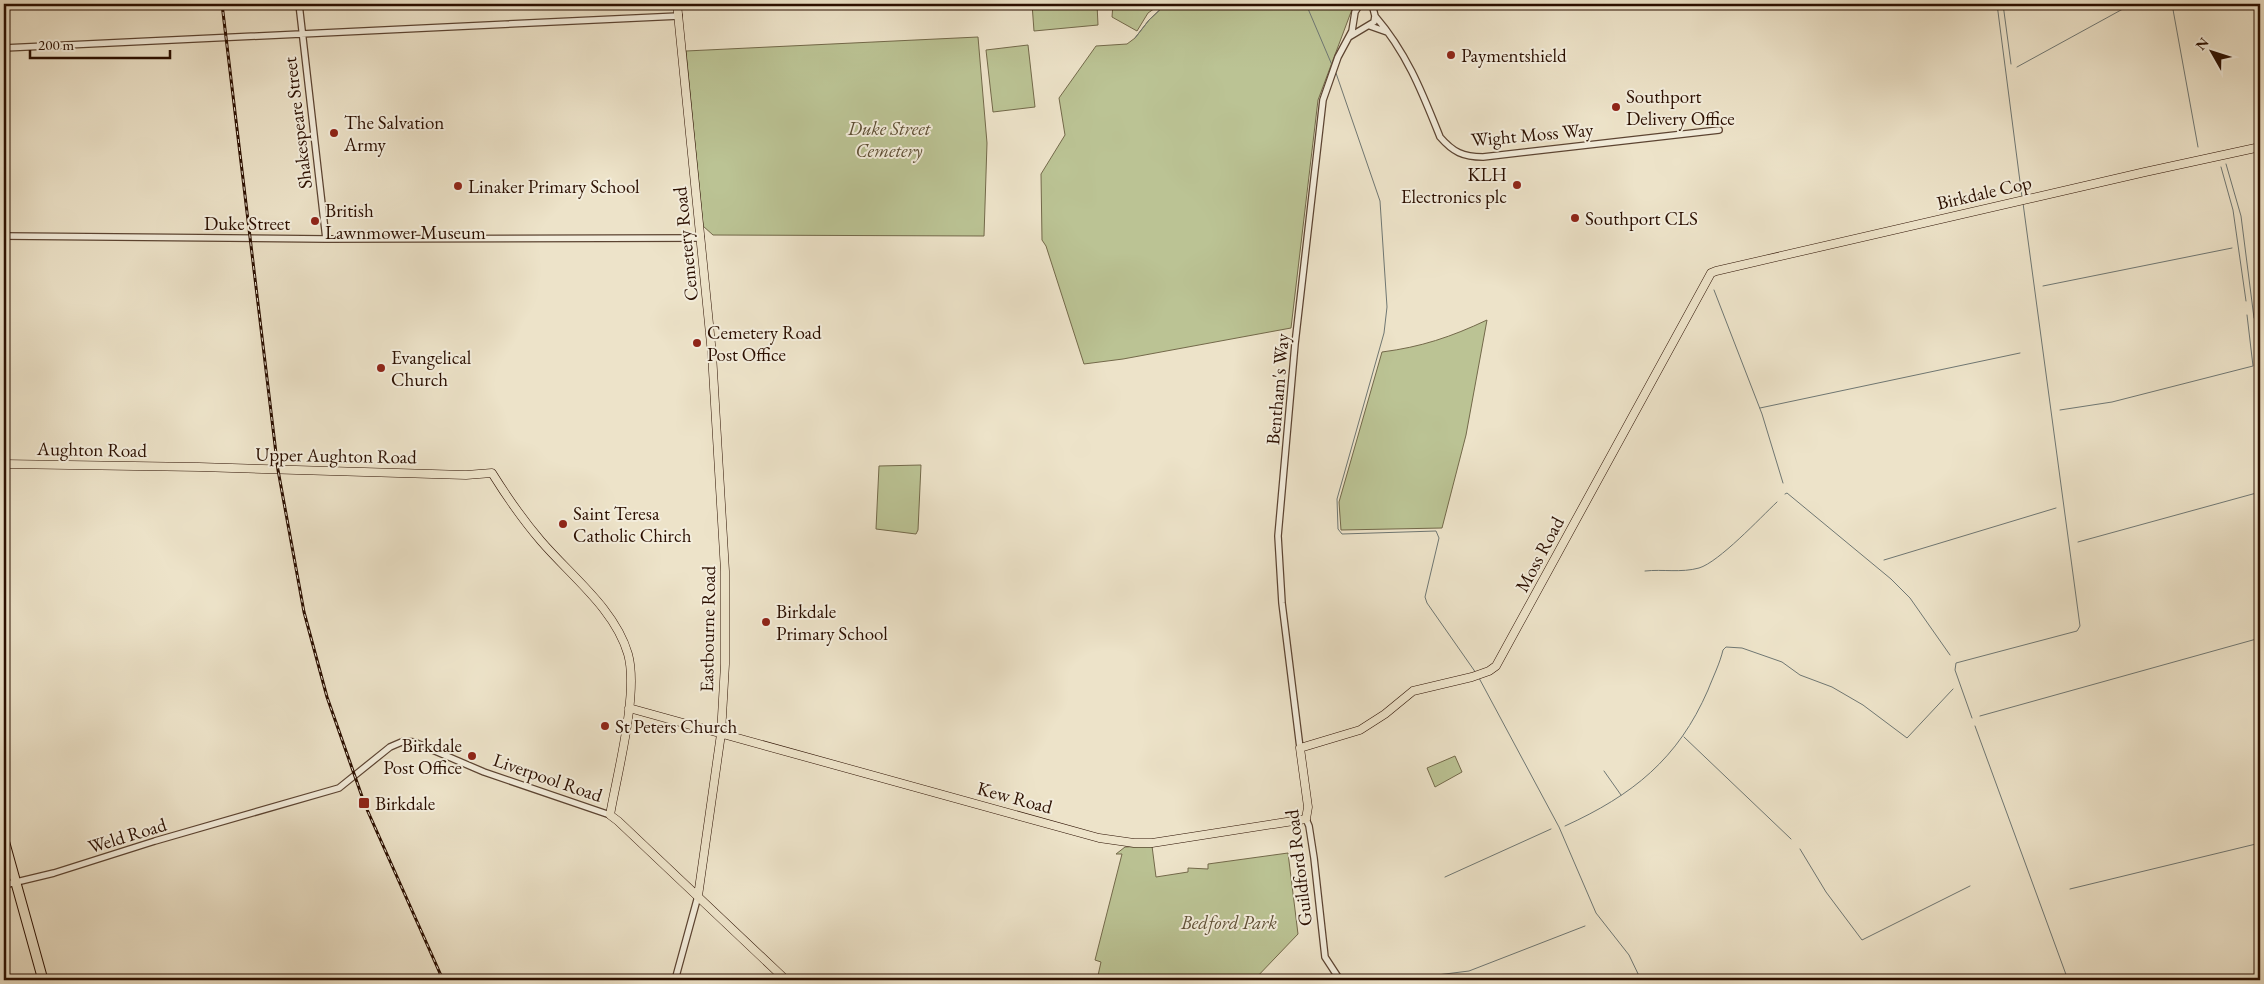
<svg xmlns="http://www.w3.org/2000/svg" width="2264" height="984" viewBox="0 0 2264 984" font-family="'EB Garamond',serif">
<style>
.green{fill:#bbc394;stroke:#73694a}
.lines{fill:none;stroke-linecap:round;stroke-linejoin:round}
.stream{stroke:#6f7773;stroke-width:1}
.minor-casing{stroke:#5c4432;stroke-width:8}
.major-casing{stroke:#2b0f00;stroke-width:9}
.highway-casing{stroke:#2b0f00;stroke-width:11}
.minor{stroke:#f3eddc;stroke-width:5.5}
.major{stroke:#ede3c9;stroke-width:8}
.highway{stroke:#ede3c9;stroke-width:9}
.rail-casing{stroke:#2b0f00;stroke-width:3}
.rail{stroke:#f3eddc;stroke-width:1;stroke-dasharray:4;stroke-linecap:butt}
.poi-dot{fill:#8f2418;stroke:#f3eddc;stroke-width:2}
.labels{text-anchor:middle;stroke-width:4;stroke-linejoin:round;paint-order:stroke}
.poi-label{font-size:19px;fill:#2b0f00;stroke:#f3eddc;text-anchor:start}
.street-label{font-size:19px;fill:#2b0f00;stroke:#f3eddc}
.park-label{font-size:19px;font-style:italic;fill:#5d4e34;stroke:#f3eddc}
</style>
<rect width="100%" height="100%" fill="#ede3c9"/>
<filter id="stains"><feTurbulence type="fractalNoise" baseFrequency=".004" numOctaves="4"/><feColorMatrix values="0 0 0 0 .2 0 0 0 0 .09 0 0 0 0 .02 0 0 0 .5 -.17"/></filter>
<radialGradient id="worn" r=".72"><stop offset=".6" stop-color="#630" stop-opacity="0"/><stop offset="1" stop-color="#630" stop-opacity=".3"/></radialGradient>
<path class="green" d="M 1032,4 L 1097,4 L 1098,25 L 1034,31 Z
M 1113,4 L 1161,4 L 1148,13 L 1137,31 L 1112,17 Z
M 1166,4 L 1354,4 L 1318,100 L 1291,328 L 1123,359 L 1084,364 L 1046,246 L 1042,240 L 1041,174 L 1065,135 L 1059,98 L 1096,46 L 1127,44 L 1135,38 L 1149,20 Z
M 978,37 L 987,143 L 984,236 L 713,235 L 703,226 L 686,51 Z
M 1028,45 L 1035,107 L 993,112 L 986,50 Z
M 1487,320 L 1466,435 L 1442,528 L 1341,530 L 1339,502 L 1382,352 C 1421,347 1451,337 1487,320 Z
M 921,465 L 918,530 L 916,534 L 876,529 L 879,466 Z
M 1455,756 L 1462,772 L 1435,787 L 1427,768 Z
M 1152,846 L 1156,877 L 1188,872 L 1188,868 L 1208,869 L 1208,864 L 1288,853 L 1298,934 L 1254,980 L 1097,980 L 1101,962 L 1095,960 L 1122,854 L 1116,854 L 1125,847 Z"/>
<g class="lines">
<path class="stream" d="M 1306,4 L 1332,65
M 1997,4 L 2022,197
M 2003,4 L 2011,64
M 2172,4 L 2198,147
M 1135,38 L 1149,20 L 1166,4
M 2017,67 L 2132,4
M 1336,73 L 1380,201 L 1387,307 L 1384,333 L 1337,499 L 1338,529 L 1342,534 L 1436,531 L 1439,538 L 1425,597 L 1427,603 L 1476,673
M 2226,164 L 2241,216 L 2254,318
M 2221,167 L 2233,210 L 2246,301
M 2043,286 L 2232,248
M 1714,290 L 1762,414 L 1783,483
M 2256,334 L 2260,369
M 1760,408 L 2020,353
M 2060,410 L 2112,402 L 2253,366 L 2247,315
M 1785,494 L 1787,493 L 1891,579 L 1910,598 L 1950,655
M 2078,542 L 2260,492
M 1884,560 L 2056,508
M 1645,571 C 1663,569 1681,573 1699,568 C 1719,562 1760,518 1777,502
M 1479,678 L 1559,827 L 1596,913 L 1629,955 L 1641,980
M 1980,716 L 2260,638
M 1972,718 L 1955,670 L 1956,663 L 2077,631 L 2080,626 L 2023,203
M 1975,726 L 2068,980
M 1684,737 L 1791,839
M 1604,771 L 1621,795
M 1565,826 C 1633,795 1678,759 1708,690 C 1713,677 1720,663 1723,650 L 1726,647 L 1742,648 L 1782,662 L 1800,675 L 1832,687 L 1863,705 L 1907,738 L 1953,689
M 1800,849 L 1826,892 L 1862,940 L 1970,886
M 1445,877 L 1551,829
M 2070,889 L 2260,843
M 1437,975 L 1469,971 L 1585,926"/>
<g class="minor-casing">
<path id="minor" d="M 299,4 L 326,239
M 1375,16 C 1407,53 1422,92 1440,137 C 1453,152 1463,157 1483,157 L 1719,130
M 1370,26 L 1387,32
M 1349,37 L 1374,22 L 1375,16 L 1372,4
M 4,48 L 679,16
M 4,236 L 326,239 L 701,238
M 1300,748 L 1282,603 L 1278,536 L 1295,344 L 1323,100 L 1338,57 L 1352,31 L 1355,12 L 1360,4
M 1306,819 L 1309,826 L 1314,858 L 1325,957 L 1340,980
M 4,885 L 54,873 L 155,841 L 339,788 L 390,747 L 404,741 L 414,742 L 484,772 L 610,815
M 675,980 L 698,896"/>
</g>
<g class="major-casing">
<path id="major" d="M 677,4 L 712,354 L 725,571 L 725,664 L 721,734 L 698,896
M 4,464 L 199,467 L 466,475 L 492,473 C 507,497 523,520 541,541 C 571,576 615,609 628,654 C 639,693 617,774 610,815 L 618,821 L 786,980
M 629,708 L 1099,838 L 1134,843 L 1152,843 L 1306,819 L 1308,807 L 1300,748 L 1360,730 L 1385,714 L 1413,691 L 1472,677 L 1489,671 L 1496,666 L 1711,273 L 1716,271 L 2145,172 L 2260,147"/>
</g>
<g class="highway-casing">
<path id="highway" d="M 4,840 L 43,980"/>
</g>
<use href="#minor" class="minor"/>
<use href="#major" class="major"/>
<use href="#highway" class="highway"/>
<g class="rail-casing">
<path id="rail" d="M 222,4 L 278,470 L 304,612 L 327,697 L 365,805 L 443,980"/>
</g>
<use href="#rail" class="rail"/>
</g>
<g class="poi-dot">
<circle cx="1451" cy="55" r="5"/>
<circle cx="1616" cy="107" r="5"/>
<circle cx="334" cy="133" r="5"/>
<circle cx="1517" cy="185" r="5"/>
<circle cx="458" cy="186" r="5"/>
<circle cx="1575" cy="218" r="5"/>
<circle cx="315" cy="221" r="5"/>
<circle cx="697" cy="343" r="5"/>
<circle cx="381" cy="368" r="5"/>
<circle cx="563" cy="524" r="5"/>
<circle cx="766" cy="622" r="5"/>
<circle cx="605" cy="726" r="5"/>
<circle cx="472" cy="756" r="5"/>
<rect x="358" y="797" width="12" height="12" rx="2.5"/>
</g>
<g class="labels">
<g class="poi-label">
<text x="1461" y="62">Paymentshield</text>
<text x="1626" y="103">Southport<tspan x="1626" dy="22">Delivery Office</tspan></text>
<text x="344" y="129">The Salvation<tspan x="344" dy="22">Army</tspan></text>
<text x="1507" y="181" text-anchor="end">KLH<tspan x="1507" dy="22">Electronics plc</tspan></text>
<text x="468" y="193">Linaker Primary School</text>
<text x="325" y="217">British<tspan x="325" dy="22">Lawnmower Museum</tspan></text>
<text x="1585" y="225">Southport CLS</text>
<text x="707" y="339">Cemetery Road<tspan x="707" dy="22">Post Office</tspan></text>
<text x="391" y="364">Evangelical<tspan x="391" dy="22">Church</tspan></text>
<text x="573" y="520">Saint Teresa<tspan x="573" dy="22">Catholic Chirch</tspan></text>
<text x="776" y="618">Birkdale<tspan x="776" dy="22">Primary School</tspan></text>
<text x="615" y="733">St Peters Church</text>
<text x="462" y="752" text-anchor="end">Birkdale<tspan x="462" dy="22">Post Office</tspan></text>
<text x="375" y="810">Birkdale</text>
</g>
<g class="street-label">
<text transform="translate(297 123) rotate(-97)" y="7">Shakespeare Street</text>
<text transform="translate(1532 134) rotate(-5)" y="7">Wight Moss Way</text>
<text transform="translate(1984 192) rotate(-13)" y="7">Birkdale Cop</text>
<text x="247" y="230">Duke Street</text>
<text transform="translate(685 244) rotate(-96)" y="7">Cemetery Road</text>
<text transform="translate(1277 389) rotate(-85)" y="7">Bentham's Way</text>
<text transform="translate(92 449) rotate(1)" y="7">Aughton Road</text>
<text transform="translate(336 455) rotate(1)" y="7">Upper Aughton Road</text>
<text transform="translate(1539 554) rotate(-62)" y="7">Moss Road</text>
<text transform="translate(707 629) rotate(-89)" y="7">Eastbourne Road</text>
<text transform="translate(548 777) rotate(19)" y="7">Liverpool Road</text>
<text transform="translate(1015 797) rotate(15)" y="7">Kew Road</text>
<text transform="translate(127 835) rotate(-17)" y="7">Weld Road</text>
<text transform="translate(1298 868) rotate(-97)" y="7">Guildford Road</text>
</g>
<g class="park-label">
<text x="889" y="135">Duke Street<tspan x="889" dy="22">Cemetery</tspan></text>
<text x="1229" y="929">Bedford Park</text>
</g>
</g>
<rect width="2264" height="984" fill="none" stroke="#ede3c9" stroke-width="20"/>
<rect x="5" y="5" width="2254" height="974" fill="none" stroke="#2b0f00" stroke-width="2.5"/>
<rect x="10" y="10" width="2244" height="964" fill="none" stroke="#2b0f00"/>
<g transform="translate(2212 52) rotate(309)" stroke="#f3eddc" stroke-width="4" paint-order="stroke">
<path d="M0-4L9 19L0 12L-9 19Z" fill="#2b0f00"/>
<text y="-8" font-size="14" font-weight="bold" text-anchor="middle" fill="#2b0f00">N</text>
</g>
<path d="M30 50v8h140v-8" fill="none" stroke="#2b0f00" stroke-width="2.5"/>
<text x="38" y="50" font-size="15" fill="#2b0f00" stroke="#f3eddc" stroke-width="4" paint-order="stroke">200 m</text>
<rect width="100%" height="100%" filter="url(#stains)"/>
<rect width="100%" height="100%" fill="url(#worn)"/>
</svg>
